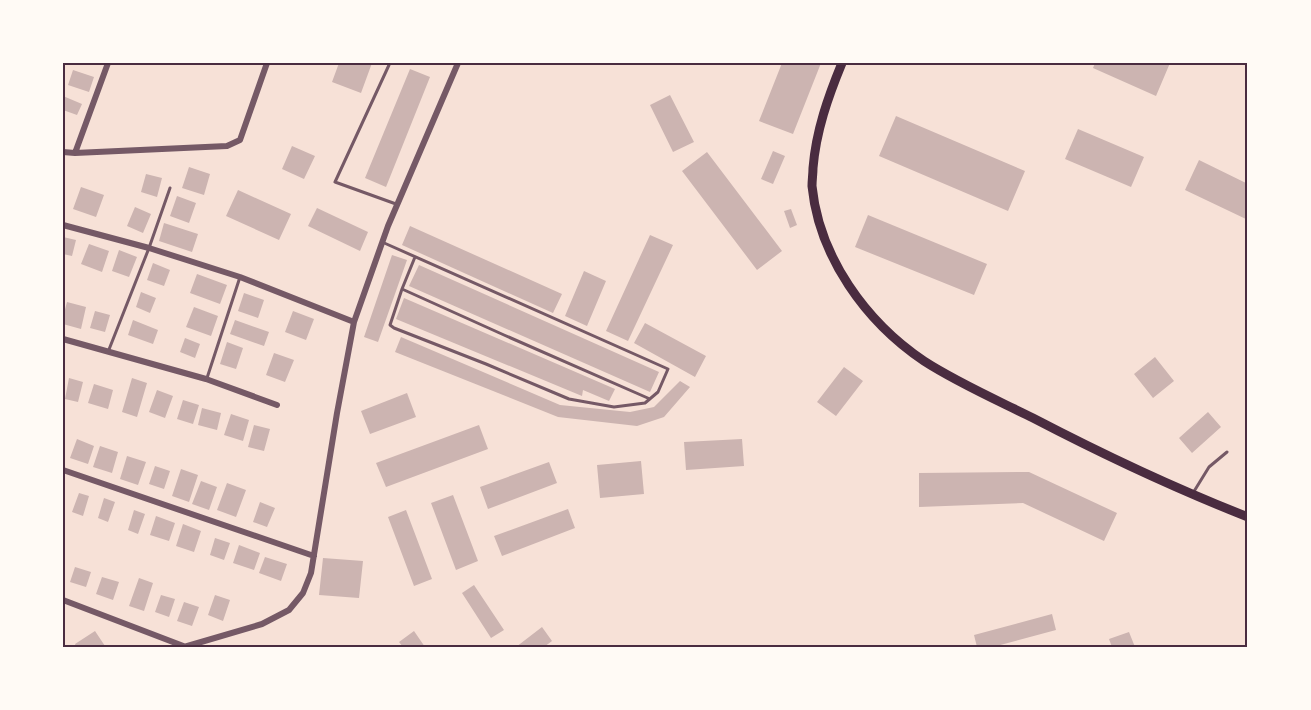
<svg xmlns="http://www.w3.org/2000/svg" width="1311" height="710" viewBox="0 0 1311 710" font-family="'Libre Baskerville',serif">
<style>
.building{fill:#ccb4b1}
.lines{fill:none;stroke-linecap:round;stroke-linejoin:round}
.service{stroke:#755966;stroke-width:3}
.minor{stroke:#755966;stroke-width:6}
.secondary{stroke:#4a2c40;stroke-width:9}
.neatline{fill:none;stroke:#4a2c40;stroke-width:2}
</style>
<rect width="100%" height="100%" fill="#f7e1d7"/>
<path class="building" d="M 339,63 L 372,63 L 361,93 L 332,82 Z
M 782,63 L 821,63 L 793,134 L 759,121 Z
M 1095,63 L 1170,63 L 1156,96 L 1093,68 Z
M 410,69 L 430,77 L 386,187 L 365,178 Z
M 73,70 L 94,77 L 89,92 L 68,85 Z
M 670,95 L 694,142 L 673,152 L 650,105 Z
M 63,96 L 82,104 L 77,115 L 63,110 Z
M 896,116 L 1025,171 L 1008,211 L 879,156 Z
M 1078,129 L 1144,157 L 1131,187 L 1065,159 Z
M 292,146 L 315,156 L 304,179 L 282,169 Z
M 773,151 L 785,156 L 773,184 L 761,179 Z
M 707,152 L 782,251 L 757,270 L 682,171 Z
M 1199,160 L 1248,184 L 1248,220 L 1185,190 Z
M 189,167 L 210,174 L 204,195 L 182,188 Z
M 146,174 L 162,178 L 157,197 L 141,192 Z
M 81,187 L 104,195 L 96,217 L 73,209 Z
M 238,190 L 291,214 L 279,240 L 226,216 Z
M 177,196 L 196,203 L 189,223 L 170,216 Z
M 135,207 L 151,214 L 143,233 L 127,226 Z
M 317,208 L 368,232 L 360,251 L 308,226 Z
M 791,209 L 797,225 L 790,228 L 784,211 Z
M 868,215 L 987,264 L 974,295 L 855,247 Z
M 164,223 L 198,234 L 192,252 L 159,241 Z
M 410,226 L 562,294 L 553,313 L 402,245 Z
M 650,235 L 673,245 L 628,341 L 606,331 Z
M 63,237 L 76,240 L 72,256 L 63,254 Z
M 89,244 L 109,251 L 102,272 L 81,264 Z
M 119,250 L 137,257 L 129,277 L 112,271 Z
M 392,255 L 407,260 L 378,342 L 364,337 Z
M 153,263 L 170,270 L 164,286 L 147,280 Z
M 419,265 L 659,372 L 650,392 L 409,286 Z
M 584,271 L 606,281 L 587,326 L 565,316 Z
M 197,274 L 227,285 L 220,304 L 190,293 Z
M 141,292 L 156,298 L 150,313 L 136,307 Z
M 244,293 L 264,300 L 258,318 L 238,311 Z
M 404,298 L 615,389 L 609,401 L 583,390 L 582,396 L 396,319 Z
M 67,302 L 86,307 L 81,329 L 63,324 L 63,317 Z
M 194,307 L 218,316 L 211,336 L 186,327 Z
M 95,311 L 110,315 L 105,332 L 90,328 Z
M 293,311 L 314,319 L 306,340 L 285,332 Z
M 133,320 L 158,330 L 153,344 L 128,335 Z
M 235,320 L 269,332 L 264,346 L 230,334 Z
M 645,323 L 706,356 L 695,377 L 634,343 Z
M 401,337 L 560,405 L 630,412 L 654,407 L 680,381 L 690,387 L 664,417 L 637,426 L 558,417 L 395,352 Z
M 185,338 L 200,344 L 195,358 L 180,352 Z
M 227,342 L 243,348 L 236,369 L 220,364 Z
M 274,353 L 294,360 L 285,382 L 266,375 Z
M 1155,357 L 1174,381 L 1153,398 L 1134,374 Z
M 844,367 L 863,381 L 836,416 L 817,402 Z
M 69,378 L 83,382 L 78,402 L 65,399 Z
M 132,378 L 147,383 L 137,417 L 122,412 Z
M 94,384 L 113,390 L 108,409 L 88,403 Z
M 157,390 L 173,396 L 165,418 L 149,412 Z
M 407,393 L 416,417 L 370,434 L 361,411 Z
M 183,400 L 199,405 L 193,424 L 177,419 Z
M 202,408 L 221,413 L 217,430 L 198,425 Z
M 1208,412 L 1221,427 L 1192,453 L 1179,438 Z
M 231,414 L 249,420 L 243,441 L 224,435 Z
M 254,425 L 270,429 L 264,451 L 248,447 Z
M 479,425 L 488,449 L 386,487 L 376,463 Z
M 77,439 L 94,446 L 88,464 L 70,458 Z
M 742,439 L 744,466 L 686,470 L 684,442 Z
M 100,446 L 118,452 L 112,473 L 93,467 Z
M 127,456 L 146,462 L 138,485 L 120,479 Z
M 641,461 L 644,494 L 600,498 L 597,465 Z
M 549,462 L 557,483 L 488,509 L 480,487 Z
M 155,466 L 170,471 L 164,489 L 149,484 Z
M 181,469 L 198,475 L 189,502 L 172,496 Z
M 1029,472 L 1117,513 L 1104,541 L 1023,503 L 919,507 L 919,473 Z
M 201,481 L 217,487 L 209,510 L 192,504 Z
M 227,483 L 246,490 L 236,517 L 217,510 Z
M 79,493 L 89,496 L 83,516 L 72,512 Z
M 453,495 L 478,561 L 456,570 L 431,503 Z
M 104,498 L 115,502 L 108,522 L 98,518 Z
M 260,502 L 275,508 L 267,527 L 253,522 Z
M 568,509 L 575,528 L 502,556 L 494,536 Z
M 134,510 L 145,514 L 138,534 L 128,530 Z
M 406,510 L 432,579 L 414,586 L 388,517 Z
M 156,516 L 175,523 L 169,541 L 150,535 Z
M 183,524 L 201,531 L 194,552 L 176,546 Z
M 215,538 L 230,543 L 224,560 L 210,555 Z
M 239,545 L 260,553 L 254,570 L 233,563 Z
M 265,557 L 287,564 L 281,581 L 259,573 Z
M 323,558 L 363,561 L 359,598 L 319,595 Z
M 75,567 L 91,572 L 86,587 L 70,582 Z
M 102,577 L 119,582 L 113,600 L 96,594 Z
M 139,578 L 153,583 L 144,611 L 129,606 Z
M 474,585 L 504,630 L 491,638 L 462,593 Z
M 161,595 L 175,599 L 169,617 L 155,612 Z
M 215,595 L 230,600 L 223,621 L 208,615 Z
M 184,602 L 199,607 L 192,626 L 177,621 Z
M 1052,614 L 1056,630 L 993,647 L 977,647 L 974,635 Z
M 542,627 L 552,641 L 544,647 L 516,647 Z
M 95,631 L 105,646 L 76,647 L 75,644 Z
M 414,631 L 425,647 L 403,647 L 399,642 Z
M 1129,632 L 1135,647 L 1112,647 L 1109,639 Z"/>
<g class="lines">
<path class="service" d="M 389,65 L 335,182 L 396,204
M 382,242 L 668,369 L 658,392 L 645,403 L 614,407 L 569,399 L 486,364 L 394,328 L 390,325 L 402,289 L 504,335 L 650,399
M 402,289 L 415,257
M 108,352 L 149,248 L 170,188
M 207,378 L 240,277
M 1193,493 L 1209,467 L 1227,452"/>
<path class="minor" d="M 63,152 L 75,153 L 227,146 L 240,140 L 267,63
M 75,153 L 108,63
M 63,225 L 149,248 L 240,277 L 354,322
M 63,339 L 206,379 L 277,405
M 63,470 L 314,556
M 63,600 L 186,647
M 184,647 L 262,624 L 289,610 L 303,593 L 311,573 L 337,413 L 354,322 L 388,226 L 458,63"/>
<path class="secondary" d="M 842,63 C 828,97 816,131 813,168 C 813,174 812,180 812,186 C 819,257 866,322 924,361 C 958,383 997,400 1033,418 C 1104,455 1174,488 1248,517"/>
</g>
<rect width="1311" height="710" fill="none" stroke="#fffaf5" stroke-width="129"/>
<rect x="64" y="64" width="1182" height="582" class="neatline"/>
</svg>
